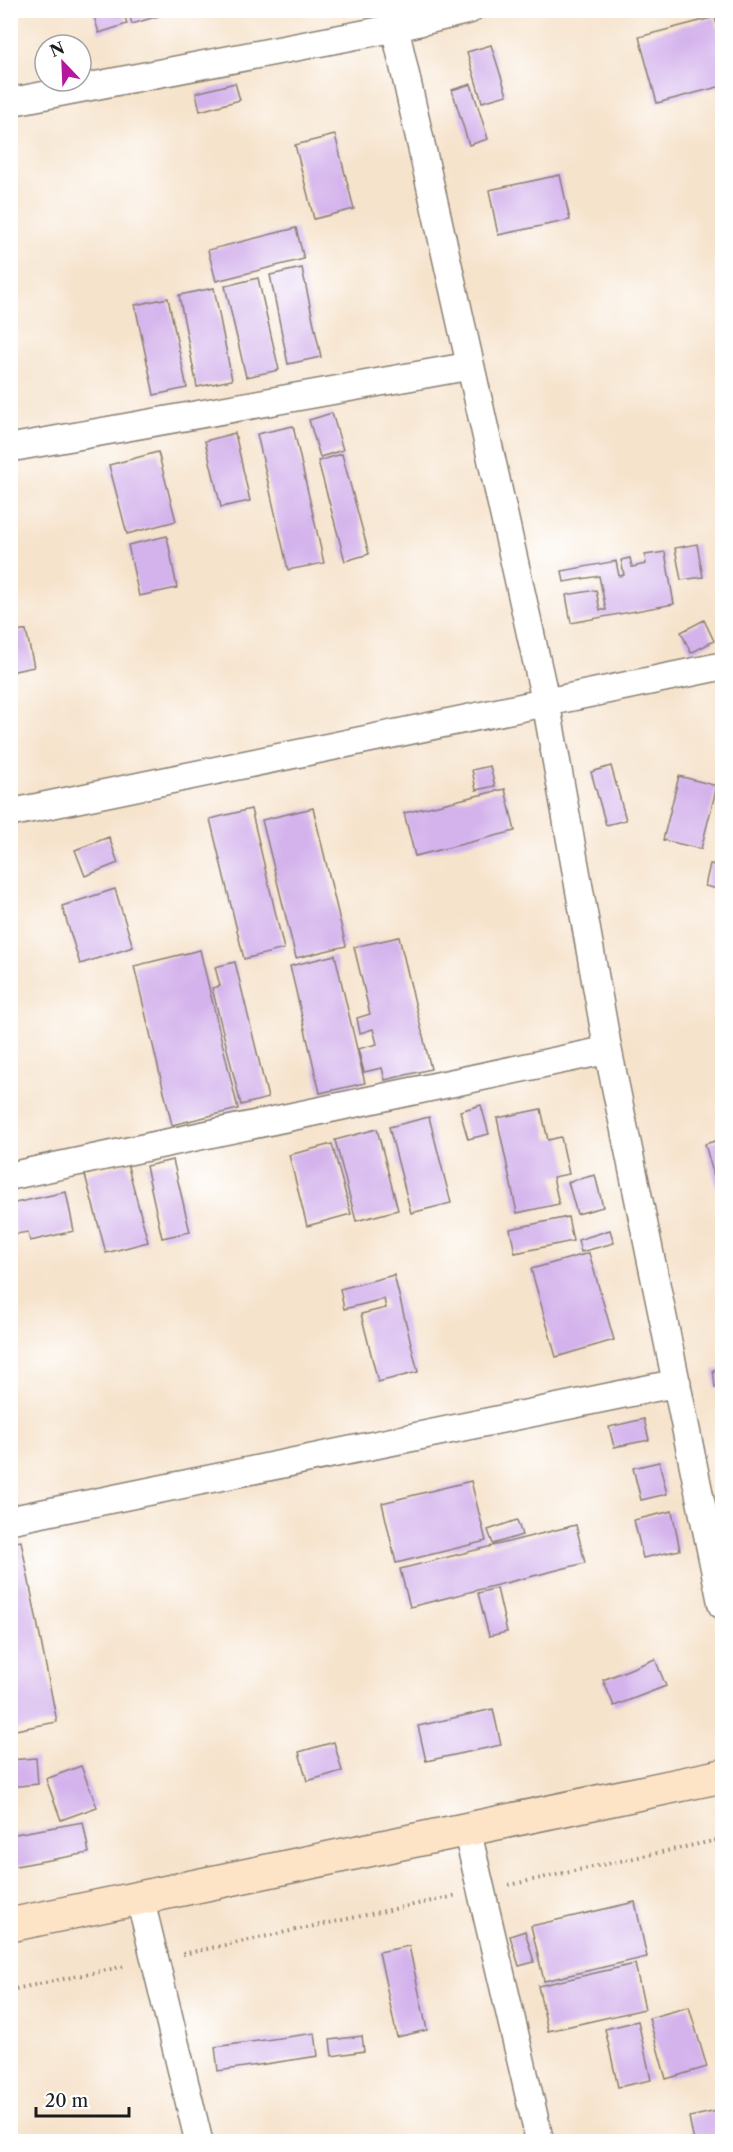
<svg xmlns="http://www.w3.org/2000/svg" width="733" height="2152" viewBox="0 0 733 2152" font-family="'Libre Caslon Text',serif">
<style>
.building{fill:#d4b3ec}
.lines{fill:none;stroke-linecap:round;stroke-linejoin:round}
.street-casing{stroke:#898074;stroke-width:30}
.secondary-casing{stroke:#898074;stroke-width:36}
.path{stroke:#898074;stroke-width:4;stroke-dasharray:1.5 4.5;stroke-linecap:butt}
.street{stroke:#fff;stroke-width:27}
.secondary{stroke:#fee4c6;stroke-width:33}
</style>
<rect width="100%" height="100%" fill="#fff"/>
<filter id="ink" filterUnits="userSpaceOnUse"><feTurbulence type="fractalNoise" baseFrequency=".0167" numOctaves="2"/><feDisplacementMap in="SourceGraphic" scale="12" xChannelSelector="R" yChannelSelector="G"/><feConvolveMatrix kernelMatrix="1 2 1 2 8 2 1 2 1" color-interpolation-filters="sRGB"/></filter>
<filter id="wash" filterUnits="userSpaceOnUse"><feTurbulence type="fractalNoise" baseFrequency=".008" numOctaves="4" result="noise"/><feDisplacementMap in="SourceGraphic" scale="24" xChannelSelector="R" yChannelSelector="G"/><feGaussianBlur stdDeviation="1.35" result="paint"/><feColorMatrix in="noise" values="0 0 0 0 0 0 0 0 0 0 0 0 0 0 0 0 0 1.4 0 .05"/><feComposite in="paint" operator="in"/></filter>
<g filter="url(#wash)">
<rect width="100%" height="100%" fill="#f6e3cc"/>
<g id="blocks">
<path class="building" d="M 92,10 L 123,10 L 127,24 L 99,33 Z
M 128,10 L 164,10 L 165,14 L 132,24 Z
M 715,17 L 722,46 L 722,86 L 657,103 L 639,37 Z
M 491,45 L 507,95 L 482,102 L 467,52 Z
M 235,83 L 240,100 L 200,111 L 196,93 Z
M 471,84 L 488,139 L 469,145 L 452,90 Z
M 335,135 L 354,209 L 314,219 L 295,145 Z
M 560,175 L 570,220 L 498,235 L 489,190 Z
M 296,228 L 304,259 L 216,281 L 208,250 Z
M 302,268 L 321,357 L 288,364 L 270,275 Z
M 258,278 L 279,370 L 246,377 L 225,286 Z
M 214,288 L 232,380 L 197,387 L 179,295 Z
M 168,298 L 187,388 L 154,395 L 135,305 Z
M 332,413 L 343,450 L 320,457 L 309,420 Z
M 293,426 L 324,563 L 288,570 L 257,434 Z
M 235,433 L 250,501 L 221,507 L 205,441 Z
M 158,452 L 176,521 L 127,534 L 109,465 Z
M 342,454 L 369,554 L 345,561 L 318,461 Z
M 167,536 L 177,588 L 139,596 L 128,545 Z
M 697,544 L 703,577 L 681,580 L 675,548 Z
M 665,552 L 674,604 L 571,623 L 566,595 L 596,590 L 600,610 L 606,610 L 599,576 L 564,582 L 562,571 L 616,561 L 619,576 L 624,575 L 621,560 L 630,558 L 632,567 L 646,564 L 645,555 Z
M 704,620 L 714,641 L 691,653 L 681,632 Z
M 26,630 L 34,667 L 10,672 L 10,634 Z
M 490,766 L 495,786 L 476,790 L 472,770 Z
M 611,766 L 626,820 L 606,825 L 591,772 Z
M 679,776 L 717,786 L 701,849 L 663,840 Z
M 505,789 L 515,831 L 415,856 L 404,813 Z
M 313,808 L 346,946 L 296,958 L 262,820 Z
M 251,809 L 284,949 L 244,959 L 210,819 Z
M 109,837 L 118,863 L 85,876 L 75,850 Z
M 710,864 L 722,866 L 722,890 L 705,886 Z
M 115,889 L 133,947 L 80,964 L 62,906 Z
M 399,937 L 431,1069 L 385,1080 L 382,1068 L 364,1072 L 358,1049 L 377,1044 L 373,1029 L 360,1033 L 357,1018 L 370,1014 L 354,947 Z
M 200,950 L 238,1109 L 172,1125 L 134,966 Z
M 335,955 L 365,1083 L 320,1093 L 290,966 Z
M 235,962 L 268,1098 L 241,1105 L 212,988 L 220,986 L 215,967 Z
M 481,1105 L 489,1134 L 468,1139 L 460,1111 Z
M 541,1109 L 548,1140 L 561,1137 L 569,1174 L 553,1177 L 559,1204 L 517,1213 L 497,1118 Z
M 429,1117 L 451,1203 L 411,1213 L 389,1127 Z
M 377,1129 L 398,1210 L 356,1221 L 335,1140 Z
M 722,1139 L 722,1206 L 705,1144 Z
M 332,1144 L 351,1214 L 307,1226 L 289,1155 Z
M 173,1160 L 190,1232 L 162,1238 L 146,1166 Z
M 127,1163 L 148,1242 L 106,1253 L 85,1175 Z
M 595,1175 L 603,1207 L 577,1214 L 568,1182 Z
M 66,1192 L 74,1231 L 30,1241 L 28,1232 L 16,1234 L 10,1204 Z
M 568,1217 L 573,1241 L 515,1253 L 510,1229 Z
M 610,1230 L 614,1243 L 581,1252 L 578,1240 Z
M 589,1253 L 614,1340 L 556,1357 L 531,1269 Z
M 394,1275 L 418,1372 L 378,1382 L 361,1314 L 386,1308 L 384,1299 L 344,1309 L 340,1289 Z
M 722,1369 L 722,1387 L 715,1388 L 713,1370 Z
M 644,1419 L 649,1440 L 614,1447 L 609,1427 Z
M 659,1462 L 667,1494 L 641,1500 L 633,1468 Z
M 471,1481 L 486,1541 L 396,1563 L 382,1503 Z
M 672,1511 L 680,1550 L 643,1558 L 634,1520 Z
M 517,1520 L 522,1535 L 493,1544 L 488,1530 Z
M 576,1525 L 585,1563 L 410,1607 L 400,1569 Z
M 21,1541 L 57,1722 L 10,1731 L 10,1543 Z
M 497,1588 L 507,1632 L 489,1636 L 478,1593 Z
M 655,1659 L 666,1686 L 614,1706 L 603,1680 Z
M 493,1709 L 501,1745 L 426,1761 L 418,1726 Z
M 334,1742 L 342,1771 L 307,1781 L 299,1752 Z
M 36,1758 L 38,1784 L 10,1787 L 10,1760 Z
M 81,1766 L 97,1807 L 61,1820 L 46,1779 Z
M 83,1822 L 89,1853 L 10,1867 L 10,1835 Z
M 635,1902 L 647,1957 L 544,1981 L 531,1926 Z
M 525,1931 L 534,1962 L 519,1966 L 510,1936 Z
M 409,1946 L 427,2030 L 397,2037 L 379,1952 Z
M 635,1964 L 645,2009 L 548,2031 L 538,1986 Z
M 689,2007 L 707,2067 L 666,2079 L 649,2018 Z
M 638,2021 L 651,2080 L 618,2087 L 605,2029 Z
M 315,2033 L 318,2056 L 218,2071 L 215,2047 Z
M 362,2036 L 364,2051 L 332,2056 L 330,2040 Z
M 722,2110 L 722,2142 L 694,2142 L 689,2117 Z"/>
</g>
</g>
<g filter="url(#ink)">
<use href="#blocks" fill-opacity="0" stroke="#898074" stroke-width="1.5"/>
<g class="lines">
<g class="street-casing">
<path id="street" d="M 391,10 L 546,703 L 608,1050 L 722,1605
M 10,102 L 395,28 L 469,10
M 10,448 L 470,366
M 10,813 L 722,666
M 10,1176 L 608,1050
M 10,1520 L 677,1383
M 467,1830 L 540,2142
M 140,1898 L 199,2142"/>
</g>
<g class="secondary-casing">
<path id="secondary" d="M 10,1925 L 722,1776"/>
</g>
<path class="path" d="M 509,1885 L 722,1839
M 183,1954 L 455,1896
M 10,1990 L 126,1966"/>
<use href="#street" class="street"/>
<use href="#secondary" class="secondary"/>
</g>
</g>
<rect width="733" height="2152" fill="none" stroke="#fff" stroke-width="36"/>
<g transform="translate(63 63) rotate(337)"><circle r="28" fill="#ffffff" stroke="#a4a4a4" stroke-width="1.5"/>
<path d="M0-4.5L10 22L0 15L-10 22Z" fill="#b5179e"/>
<text y="-9" font-size="16" font-weight="bold" text-anchor="middle" fill="#1c1c1c">N</text>
</g>
<path d="M36 2107v9h93v-9" fill="none" stroke="#1c1c1c" stroke-width="3"/>
<text x="45" y="2107" font-size="18" fill="#1c1c1c" stroke="#ffffff" stroke-width="4.5" paint-order="stroke">20 m</text>
</svg>
